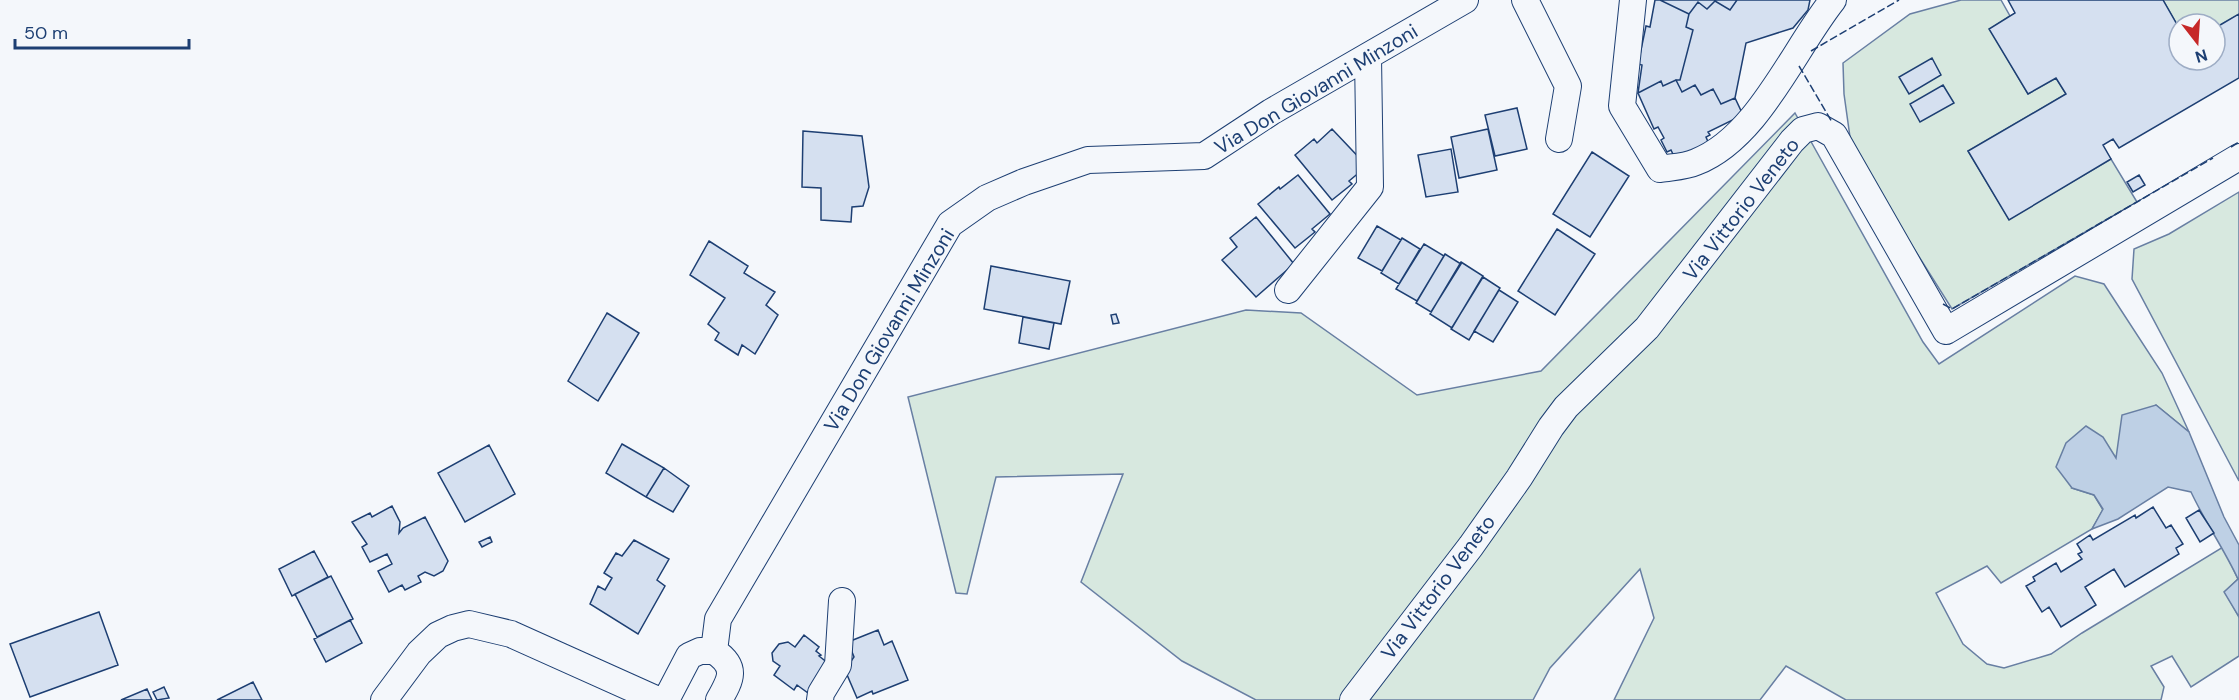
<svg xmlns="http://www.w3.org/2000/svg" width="2239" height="700" viewBox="0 0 2239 700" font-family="'DM Sans',sans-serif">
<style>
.green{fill:#d7e8df;stroke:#687fa3;stroke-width:1.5}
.water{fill:#bed0e5;stroke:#687fa3;stroke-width:1.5}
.building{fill:#d5e0f0;stroke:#1d3f73;stroke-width:1.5}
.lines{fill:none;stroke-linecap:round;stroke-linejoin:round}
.minor-casing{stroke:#1d3f73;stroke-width:28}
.minor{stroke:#f4f7fb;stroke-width:26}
.fence{stroke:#1d3f73;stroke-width:1.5;stroke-dasharray:8 3;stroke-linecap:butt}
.labels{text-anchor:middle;stroke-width:4.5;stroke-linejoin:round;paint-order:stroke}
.street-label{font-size:20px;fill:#1d3f73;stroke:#f4f7fb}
</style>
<rect width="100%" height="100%" fill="#f4f7fb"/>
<path class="green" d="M 1961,0 L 2001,0 L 2010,16 L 1990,29 L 2028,94 L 2056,78 L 2066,94 L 1968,151 L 2009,219 L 2111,159 L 2137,202 L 1952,309 L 1894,217 L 1850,137 L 1844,94 L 1843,63 L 1910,14 Z
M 2163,0 L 2239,0 L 2239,14 L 2215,28 L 2215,24 L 2179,24 L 2179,28 Z
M 1795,113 L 1923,342 L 1939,364 L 2075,276 L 2104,284 L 2162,373 L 2189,432 L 2156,405 L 2116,459 L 2072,488 L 2094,495 L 2103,510 L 2092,529 L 2001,583 L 1987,566 L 1936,593 L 1963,644 L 1987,664 L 2004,668 L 2051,654 L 2082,633 L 2223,547 L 2238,579 L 2225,592 L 2239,617 L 2239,656 L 2191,687 L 2172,656 L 2151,666 L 2164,687 L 2161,700 L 1846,700 L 1786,666 L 1760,700 L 1614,700 L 1654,618 L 1640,569 L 1550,668 L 1533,700 L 1256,700 L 1182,661 L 1081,582 L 1123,474 L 996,477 L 967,594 L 956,593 L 908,397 L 1246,310 L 1301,313 L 1417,395 L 1541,371 Z
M 2239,192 L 2239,481 L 2132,279 L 2134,249 L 2169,234 Z"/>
<path class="water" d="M 2156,405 L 2189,432 L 2224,517 L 2239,545 L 2239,617 L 2224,592 L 2238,579 C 2224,549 2205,522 2191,492 L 2168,487 L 2118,519 L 2092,529 L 2103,509 L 2094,495 L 2072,488 L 2056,467 L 2066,443 L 2086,426 L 2103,437 L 2116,458 L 2122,415 Z"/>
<path class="building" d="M 1655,0 L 1660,0 L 1689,14 L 1686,27 L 1693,30 L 1680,80 L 1676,80 L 1663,86 L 1661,81 L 1638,93 L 1642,65 L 1638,64 L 1646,26 L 1650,27 Z
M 1660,0 L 1737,0 L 1730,10 L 1715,1 L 1707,9 L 1698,2 L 1689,14 Z
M 1737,0 L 1810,0 L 1808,10 L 1793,28 L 1746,43 L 1735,98 L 1721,104 L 1713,89 L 1701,95 L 1695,85 L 1682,92 L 1676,80 L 1680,80 L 1693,30 L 1686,27 L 1689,14 L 1698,2 L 1707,9 L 1715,1 L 1730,10 Z
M 2008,0 L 2163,0 L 2179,28 L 2179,60 L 2215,60 L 2215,28 L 2239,14 L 2239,78 L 2119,148 L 2113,139 L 2103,145 L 2111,159 L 2009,220 L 1968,151 L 2066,94 L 2056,78 L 2028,94 L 1989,29 L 2015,13 Z
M 1932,58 L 1941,75 L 1909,94 L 1899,77 Z
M 1676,80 L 1682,92 L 1695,85 L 1701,95 L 1713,89 L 1721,104 L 1735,98 L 1743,115 L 1708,132 L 1710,135 L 1706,137 L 1711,149 L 1678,165 L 1671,150 L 1667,152 L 1661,140 L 1664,138 L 1658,127 L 1654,129 L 1638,93 L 1661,81 L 1663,86 Z
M 1943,85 L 1954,103 L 1920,122 L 1910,104 Z
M 1517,108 L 1527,149 L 1495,156 L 1485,115 Z
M 1332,129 L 1367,166 L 1349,181 L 1352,184 L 1332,200 L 1295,155 L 1314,139 L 1317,143 Z
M 1488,129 L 1497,170 L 1459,178 L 1451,137 Z
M 803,131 L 862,136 L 869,187 L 863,206 L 852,207 L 851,222 L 821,220 L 821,188 L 802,187 Z
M 1451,149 L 1458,192 L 1426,197 L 1418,155 Z
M 1592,152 L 1629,176 L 1590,237 L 1553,214 Z
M 1298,175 L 1330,214 L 1312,229 L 1315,232 L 1295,248 L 1258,204 L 1279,187 L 1280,189 Z
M 2139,175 L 2145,185 L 2133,192 L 2127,182 Z
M 1256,217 L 1294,264 L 1256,297 L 1222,260 L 1237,247 L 1230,238 Z
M 1377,226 L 1401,240 L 1382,271 L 1358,258 Z
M 1557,229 L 1595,254 L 1555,315 L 1518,291 Z
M 1402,238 L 1420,249 L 1399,284 L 1381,273 Z
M 709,241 L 748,266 L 744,273 L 775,292 L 766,305 L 778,315 L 755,354 L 742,345 L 738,355 L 715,340 L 719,333 L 708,324 L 725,298 L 690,275 Z
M 1424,244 L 1444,256 L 1417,301 L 1396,289 Z
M 1445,254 L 1461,264 L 1431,312 L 1416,303 Z
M 1461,262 L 1483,276 L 1452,328 L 1430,314 Z
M 991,266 L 1070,281 L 1061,324 L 984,309 Z
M 1483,277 L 1500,288 L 1469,340 L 1451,329 Z
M 1499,290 L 1518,302 L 1493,342 L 1474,331 Z
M 607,313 L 639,333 L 598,401 L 568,381 Z
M 1116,314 L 1119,323 L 1113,324 L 1111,315 Z
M 1023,317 L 1054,323 L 1049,349 L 1019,343 Z
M 622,444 L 664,468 L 646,497 L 606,473 Z
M 489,445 L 515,494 L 465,522 L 438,473 Z
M 664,468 L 689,486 L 673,512 L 646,497 Z
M 392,506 L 400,522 L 399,533 L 403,528 L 425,517 L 448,561 L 443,571 L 434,576 L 425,572 L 418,576 L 421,582 L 405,590 L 402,585 L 389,592 L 378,571 L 392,564 L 387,554 L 370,562 L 362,547 L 367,544 L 352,522 L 370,513 L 372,517 Z
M 2153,507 L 2166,528 L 2171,525 L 2183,544 L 2176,548 L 2179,554 L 2125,587 L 2114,569 L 2085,587 L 2096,605 L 2061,627 L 2049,607 L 2042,612 L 2026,586 L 2035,581 L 2033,577 L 2056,563 L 2061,572 L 2082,559 L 2078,554 L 2082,552 L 2077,544 L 2090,535 L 2093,540 L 2135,515 L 2136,518 Z
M 2199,510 L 2214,533 L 2200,542 L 2186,518 Z
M 490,537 L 492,542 L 482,547 L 479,542 Z
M 634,540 L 669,559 L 657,580 L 665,586 L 638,634 L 590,604 L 598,586 L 605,590 L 612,578 L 604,573 L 616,553 L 622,556 Z
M 314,551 L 328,577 L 292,596 L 279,569 Z
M 331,576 L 353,619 L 317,637 L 295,594 Z
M 99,612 L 118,665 L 30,697 L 10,644 Z
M 350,620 L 362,643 L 326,662 L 314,639 Z
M 878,630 L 884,645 L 892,641 L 908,680 L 873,694 L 872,691 L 857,698 L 845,670 L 854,657 L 848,642 Z
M 804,635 L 819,647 L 816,651 L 821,655 L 819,656 L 829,664 L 808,693 L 797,685 L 794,690 L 774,675 L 780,666 L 773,661 L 772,653 L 779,644 L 788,642 L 795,647 Z
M 253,682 L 262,700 L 217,700 Z
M 164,687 L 169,698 L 157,700 L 153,692 Z
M 147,689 L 152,700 L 121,700 Z"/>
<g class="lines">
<g class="minor-casing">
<path id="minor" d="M 1525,0 L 1568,86 L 1559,139
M 1633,0 L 1622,106 L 1660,169 C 1671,167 1685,167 1696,162 C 1758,138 1793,50 1833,0
M 1288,290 L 1370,187 L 1368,57
M 714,651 L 718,619 L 950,224 L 987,198 L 1024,182 L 1088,160 L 1204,156 L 1271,112 L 1465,0
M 714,651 C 738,667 731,679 719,700
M 384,700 L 419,653 L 438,635 L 453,628 L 469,624 L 511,634 L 658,700
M 666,700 L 689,656 L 700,651 L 714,651
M 820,700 L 821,693 L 838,665 L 842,601
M 1353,700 L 1471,546 L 1519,478 L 1551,427 L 1566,407 L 1647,328 L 1792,141 L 1803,130 L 1818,126 L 1834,135 L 1946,331 L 2239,157"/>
</g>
<use href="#minor" class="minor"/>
<path class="fence" d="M 1811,51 L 1899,0
M 1799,66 L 1832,122
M 2231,147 L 2239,142
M 1943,304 L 1952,309 L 2213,158"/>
</g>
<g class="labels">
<g class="street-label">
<text transform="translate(1316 89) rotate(-31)" y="7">Via Don Giovanni Minzoni</text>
<text transform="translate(1741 209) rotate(-52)" y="7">Via Vittorio Veneto</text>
<text transform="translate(889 330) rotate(-59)" y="7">Via Don Giovanni Minzoni</text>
<text transform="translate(1438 587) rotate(-53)" y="7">Via Vittorio Veneto</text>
</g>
</g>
<g transform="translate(2197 42) rotate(163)"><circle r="28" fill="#f4f7fb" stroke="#9eadc5" stroke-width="1.5"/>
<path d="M0-4.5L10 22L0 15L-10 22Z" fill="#c62828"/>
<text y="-9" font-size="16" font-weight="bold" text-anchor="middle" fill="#1d3f73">N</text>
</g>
<path d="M15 39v9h174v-9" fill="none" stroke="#1d3f73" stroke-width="3"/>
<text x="24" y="39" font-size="18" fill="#1d3f73" stroke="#f4f7fb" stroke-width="4.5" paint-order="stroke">50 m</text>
</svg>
